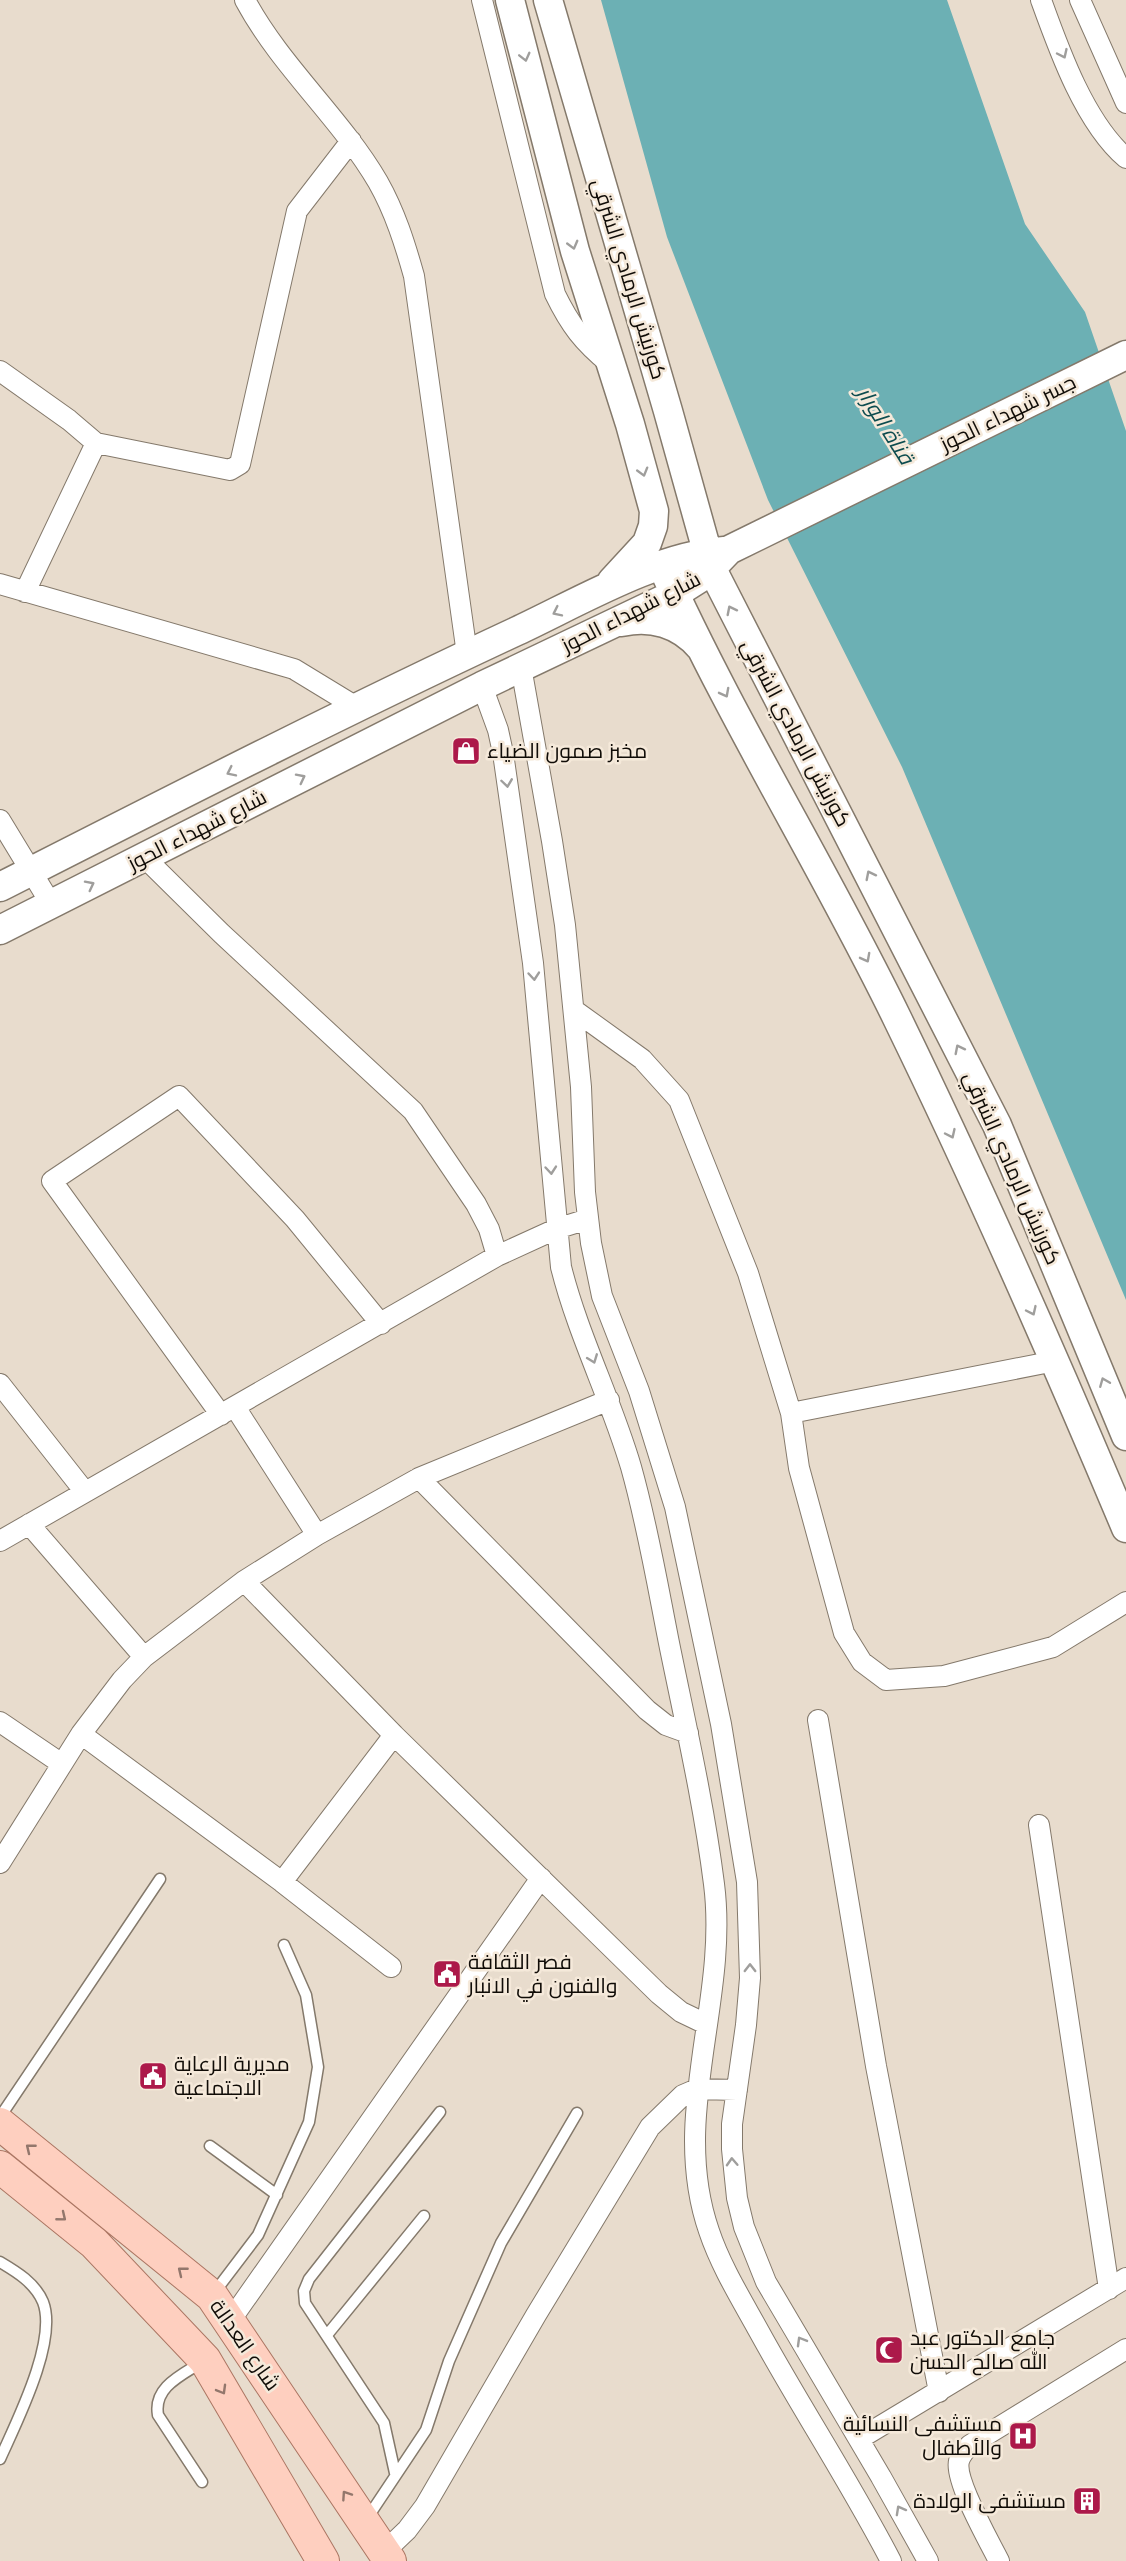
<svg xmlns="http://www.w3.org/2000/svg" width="1126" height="2561" viewBox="0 0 1126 2561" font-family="Mulish,Cairo,sans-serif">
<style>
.water{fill:#6cb0b4}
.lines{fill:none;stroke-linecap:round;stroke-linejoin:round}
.lane-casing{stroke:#84796b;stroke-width:13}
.street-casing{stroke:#84796b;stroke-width:22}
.secondary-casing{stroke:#84796b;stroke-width:31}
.primary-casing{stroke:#ab7663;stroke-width:34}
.lane{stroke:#fff;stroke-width:10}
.street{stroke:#fff;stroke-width:20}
.secondary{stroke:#fff;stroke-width:28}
.primary{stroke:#fecfbf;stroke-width:32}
.oneway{stroke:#9f9e9c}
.oneway2{stroke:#93776c}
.labels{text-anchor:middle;stroke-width:5;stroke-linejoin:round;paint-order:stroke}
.street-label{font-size:21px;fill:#100c07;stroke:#f5e9da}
.poi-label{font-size:21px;fill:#100c07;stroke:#f5e9da;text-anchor:start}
.water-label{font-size:22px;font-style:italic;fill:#0d4c4f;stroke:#f5e9da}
</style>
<rect width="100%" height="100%" fill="#e8dccd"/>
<path class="water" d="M 601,0 L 947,0 L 1025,224 L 1085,312 L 1126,431 L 1126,1300 L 902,767 L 768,500 L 667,237 Z"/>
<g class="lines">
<g class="lane-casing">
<path id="lane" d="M 0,2117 L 160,1879
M 210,2146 L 277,2195
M 0,2262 C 17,2272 35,2283 43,2302 C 58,2341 16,2423 0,2459
M 214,2293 L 258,2235 L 309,2122 L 318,2067 L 306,1995 L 284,1945
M 327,2335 L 424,2216
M 395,2473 L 384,2423 L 305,2303 L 304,2291 L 309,2279 L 440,2112
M 202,2482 L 158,2415 C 153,2387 182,2375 202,2362
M 366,2520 L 426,2430 L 449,2361 L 501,2243 L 577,2113"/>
</g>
<g class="street-casing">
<path id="street" d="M 245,0 C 281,67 340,117 378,182 C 395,212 405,244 414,276 L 467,654
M 482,0 L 555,294 C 570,325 583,342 610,364
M 1041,0 C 1059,50 1085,123 1126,158
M 1080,0 L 1126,103
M 0,371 L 69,420 L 96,443 L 230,470 L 240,464 L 297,211 L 351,141
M 0,584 L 294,669 L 358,708
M 25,592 L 96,443
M 521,667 L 552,841 L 565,925 L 581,1087 L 585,1192 L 591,1243 L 602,1296 L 639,1391 L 675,1507 L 721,1724 L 747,1882 L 750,1978 L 746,2025 L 732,2124 L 732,2149 L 737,2198 L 744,2227 L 766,2282 L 881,2477 L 928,2561
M 482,686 L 498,730 L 503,753 L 533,963 L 561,1267 C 578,1335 611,1399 631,1467 C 648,1527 658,1588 670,1648 C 686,1726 704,1805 714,1884 C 729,2001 669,2116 709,2231 C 721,2267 743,2302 761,2335 C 803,2411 851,2484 891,2561
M 0,820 L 51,904
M 144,857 L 222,934 L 413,1111 L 476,1204 L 489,1229 L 497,1256
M 574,1010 L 642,1059 L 679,1100 L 748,1273 L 791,1413 L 799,1468 L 844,1633 L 862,1662 L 886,1680 L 944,1676 L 1053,1647 L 1126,1602
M 0,1384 L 85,1492
M 235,1407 L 317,1535
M 791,1413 L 1055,1361
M 221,1415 L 52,1181 L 179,1096 L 295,1219 L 381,1324
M 419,1478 L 647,1710 L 666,1725 L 688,1733
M 29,1524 L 144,1657
M 0,1541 L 497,1256 L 556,1229 L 588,1219
M 244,1581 L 394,1735 L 659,1994 L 681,2012 L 706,2024
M 818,1720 L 876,2066 L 939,2392
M 0,1722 L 62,1764
M 81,1734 L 282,1882 L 391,1967
M 1039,1825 L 1109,2289
M 0,1863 L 81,1734 L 122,1680 L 144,1657 L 244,1581 L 317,1535 L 419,1478 L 609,1400
M 282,1882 L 394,1735
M 230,2321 L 541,1878
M 859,2439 L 1126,2278
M 384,2552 L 407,2530 L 425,2506 L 536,2315 L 650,2127 L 683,2095 L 697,2089 L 737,2090
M 999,2561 C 989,2541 954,2480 959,2461 C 961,2454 965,2450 970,2445 L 1126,2349"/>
</g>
<g class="secondary-casing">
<path id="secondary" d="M 510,0 L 575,251 L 630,424 L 654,511 L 653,526 L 647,543 L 612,581
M 548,0 L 668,411 L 712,569 L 997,1125 L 1126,1436
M 662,566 C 732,721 823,866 897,1018 C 979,1186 1054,1357 1126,1528
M 622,622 C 651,615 680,624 700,647
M 0,887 C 171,800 343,712 517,631 C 579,602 656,556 724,551
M 0,930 L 482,686 L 675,594 L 705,575 L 729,550 L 1126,355"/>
</g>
<g class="primary-casing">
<path id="primary" d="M 0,2124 L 212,2296 L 390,2561
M 0,2167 L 94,2243 L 205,2360 L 323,2561"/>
</g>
<use href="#lane" class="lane"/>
<use href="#street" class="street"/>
<use href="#secondary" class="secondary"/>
<use href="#primary" class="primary"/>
</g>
<defs><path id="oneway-chevron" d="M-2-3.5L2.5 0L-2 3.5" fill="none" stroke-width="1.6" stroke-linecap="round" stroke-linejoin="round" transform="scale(1.5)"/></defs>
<g class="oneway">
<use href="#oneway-chevron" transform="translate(1063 54) rotate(65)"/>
<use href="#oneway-chevron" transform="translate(525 57) rotate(76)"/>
<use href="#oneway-chevron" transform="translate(573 245) rotate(75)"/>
<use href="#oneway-chevron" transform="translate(643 472) rotate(74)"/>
<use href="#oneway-chevron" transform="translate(731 610) rotate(-117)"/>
<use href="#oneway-chevron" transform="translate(557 612) rotate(154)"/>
<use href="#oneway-chevron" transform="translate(725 693) rotate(62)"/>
<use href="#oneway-chevron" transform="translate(231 772) rotate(154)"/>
<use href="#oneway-chevron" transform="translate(301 778) rotate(-27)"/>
<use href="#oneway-chevron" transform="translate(507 783) rotate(82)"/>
<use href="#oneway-chevron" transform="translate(870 875) rotate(-117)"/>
<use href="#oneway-chevron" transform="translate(90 885) rotate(-27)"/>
<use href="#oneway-chevron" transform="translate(866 958) rotate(62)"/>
<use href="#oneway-chevron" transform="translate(534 976) rotate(85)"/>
<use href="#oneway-chevron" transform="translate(959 1049) rotate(-117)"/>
<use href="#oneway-chevron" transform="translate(951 1134) rotate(65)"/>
<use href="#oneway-chevron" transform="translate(551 1170) rotate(85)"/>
<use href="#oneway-chevron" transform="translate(1032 1311) rotate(65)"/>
<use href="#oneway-chevron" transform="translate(593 1359) rotate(69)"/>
<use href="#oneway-chevron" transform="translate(1104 1382) rotate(-112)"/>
<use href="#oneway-chevron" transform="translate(750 1968) rotate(-90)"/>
<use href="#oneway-chevron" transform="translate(732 2162) rotate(-93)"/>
<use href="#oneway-chevron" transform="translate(801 2341) rotate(-120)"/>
<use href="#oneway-chevron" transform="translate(900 2510) rotate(-119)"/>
</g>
<g class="oneway2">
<use href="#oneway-chevron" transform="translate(30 2148) rotate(-141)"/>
<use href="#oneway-chevron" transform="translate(62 2217) rotate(39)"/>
<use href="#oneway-chevron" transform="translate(182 2271) rotate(-141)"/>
<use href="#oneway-chevron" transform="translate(222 2390) rotate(60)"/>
<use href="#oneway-chevron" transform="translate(346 2495) rotate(-124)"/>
</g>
<defs>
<g id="shop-square" transform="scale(1.5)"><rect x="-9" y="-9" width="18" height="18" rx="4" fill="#ac194a" stroke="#f5e9da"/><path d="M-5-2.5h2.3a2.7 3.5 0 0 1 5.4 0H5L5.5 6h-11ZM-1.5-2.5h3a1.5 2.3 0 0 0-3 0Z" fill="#fff"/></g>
<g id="civic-square" transform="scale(1.5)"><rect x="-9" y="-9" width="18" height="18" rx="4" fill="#ac194a" stroke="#f5e9da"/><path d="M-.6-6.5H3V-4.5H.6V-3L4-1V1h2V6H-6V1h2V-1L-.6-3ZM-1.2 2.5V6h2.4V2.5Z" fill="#fff"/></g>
<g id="mosque-square" transform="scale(1.5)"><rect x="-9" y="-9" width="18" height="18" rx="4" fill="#ac194a" stroke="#f5e9da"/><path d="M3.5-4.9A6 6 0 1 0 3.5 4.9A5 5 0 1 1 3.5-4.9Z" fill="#fff"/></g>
<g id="hospital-square" transform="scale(1.5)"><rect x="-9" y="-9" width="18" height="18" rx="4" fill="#ac194a" stroke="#f5e9da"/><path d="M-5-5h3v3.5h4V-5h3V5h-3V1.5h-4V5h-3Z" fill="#fff"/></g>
<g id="building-square" transform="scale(1.5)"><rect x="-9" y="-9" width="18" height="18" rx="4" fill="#ac194a" stroke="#f5e9da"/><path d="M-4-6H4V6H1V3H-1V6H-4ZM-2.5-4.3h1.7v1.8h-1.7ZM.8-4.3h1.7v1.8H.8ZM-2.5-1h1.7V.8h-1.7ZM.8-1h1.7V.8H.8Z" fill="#fff"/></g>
</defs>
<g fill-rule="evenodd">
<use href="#shop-square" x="466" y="751"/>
<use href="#civic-square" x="447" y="1974"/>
<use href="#civic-square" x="153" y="2076"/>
<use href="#mosque-square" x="889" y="2350"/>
<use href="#hospital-square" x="1023" y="2436"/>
<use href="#building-square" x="1087" y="2501"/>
</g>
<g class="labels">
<g class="street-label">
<text transform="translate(629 279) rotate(73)" y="7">كورنيش الرمادي الشرقي</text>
<text transform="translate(1008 413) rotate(-26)" y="7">جسر شهداء الحوز</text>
<text transform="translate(631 612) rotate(-27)" y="7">شارع شهداء الحوز</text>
<text transform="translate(796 733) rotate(62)" y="7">كورنيش الرمادي الشرقي</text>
<text transform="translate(197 830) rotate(-27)" y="7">شارع شهداء الحوز</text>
<text transform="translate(1012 1168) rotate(66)" y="7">كورنيش الرمادي الشرقي</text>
<text transform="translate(245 2345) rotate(55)" y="7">شارع العدالة</text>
</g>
<g class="poi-label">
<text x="487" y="758">مخبز صمون الضياء</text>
<text x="468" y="1969">فصر الثقافة<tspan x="468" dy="24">والفنون في الانبار</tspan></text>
<text x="174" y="2071">مديرية الرعاية<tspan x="174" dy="24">الاجتماعية</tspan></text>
<text x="910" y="2345">جامع الدكتور عبد<tspan x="910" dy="24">الله صالح الحسن</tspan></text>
<text x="1002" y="2431" text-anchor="end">مستشفى النسائية<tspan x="1002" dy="24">والأطفال</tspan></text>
<text x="1066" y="2508" text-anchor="end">مستشفى الولادة</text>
</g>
<g class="water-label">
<text transform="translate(886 425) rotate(58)" y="8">قناة الورار</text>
</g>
</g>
</svg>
